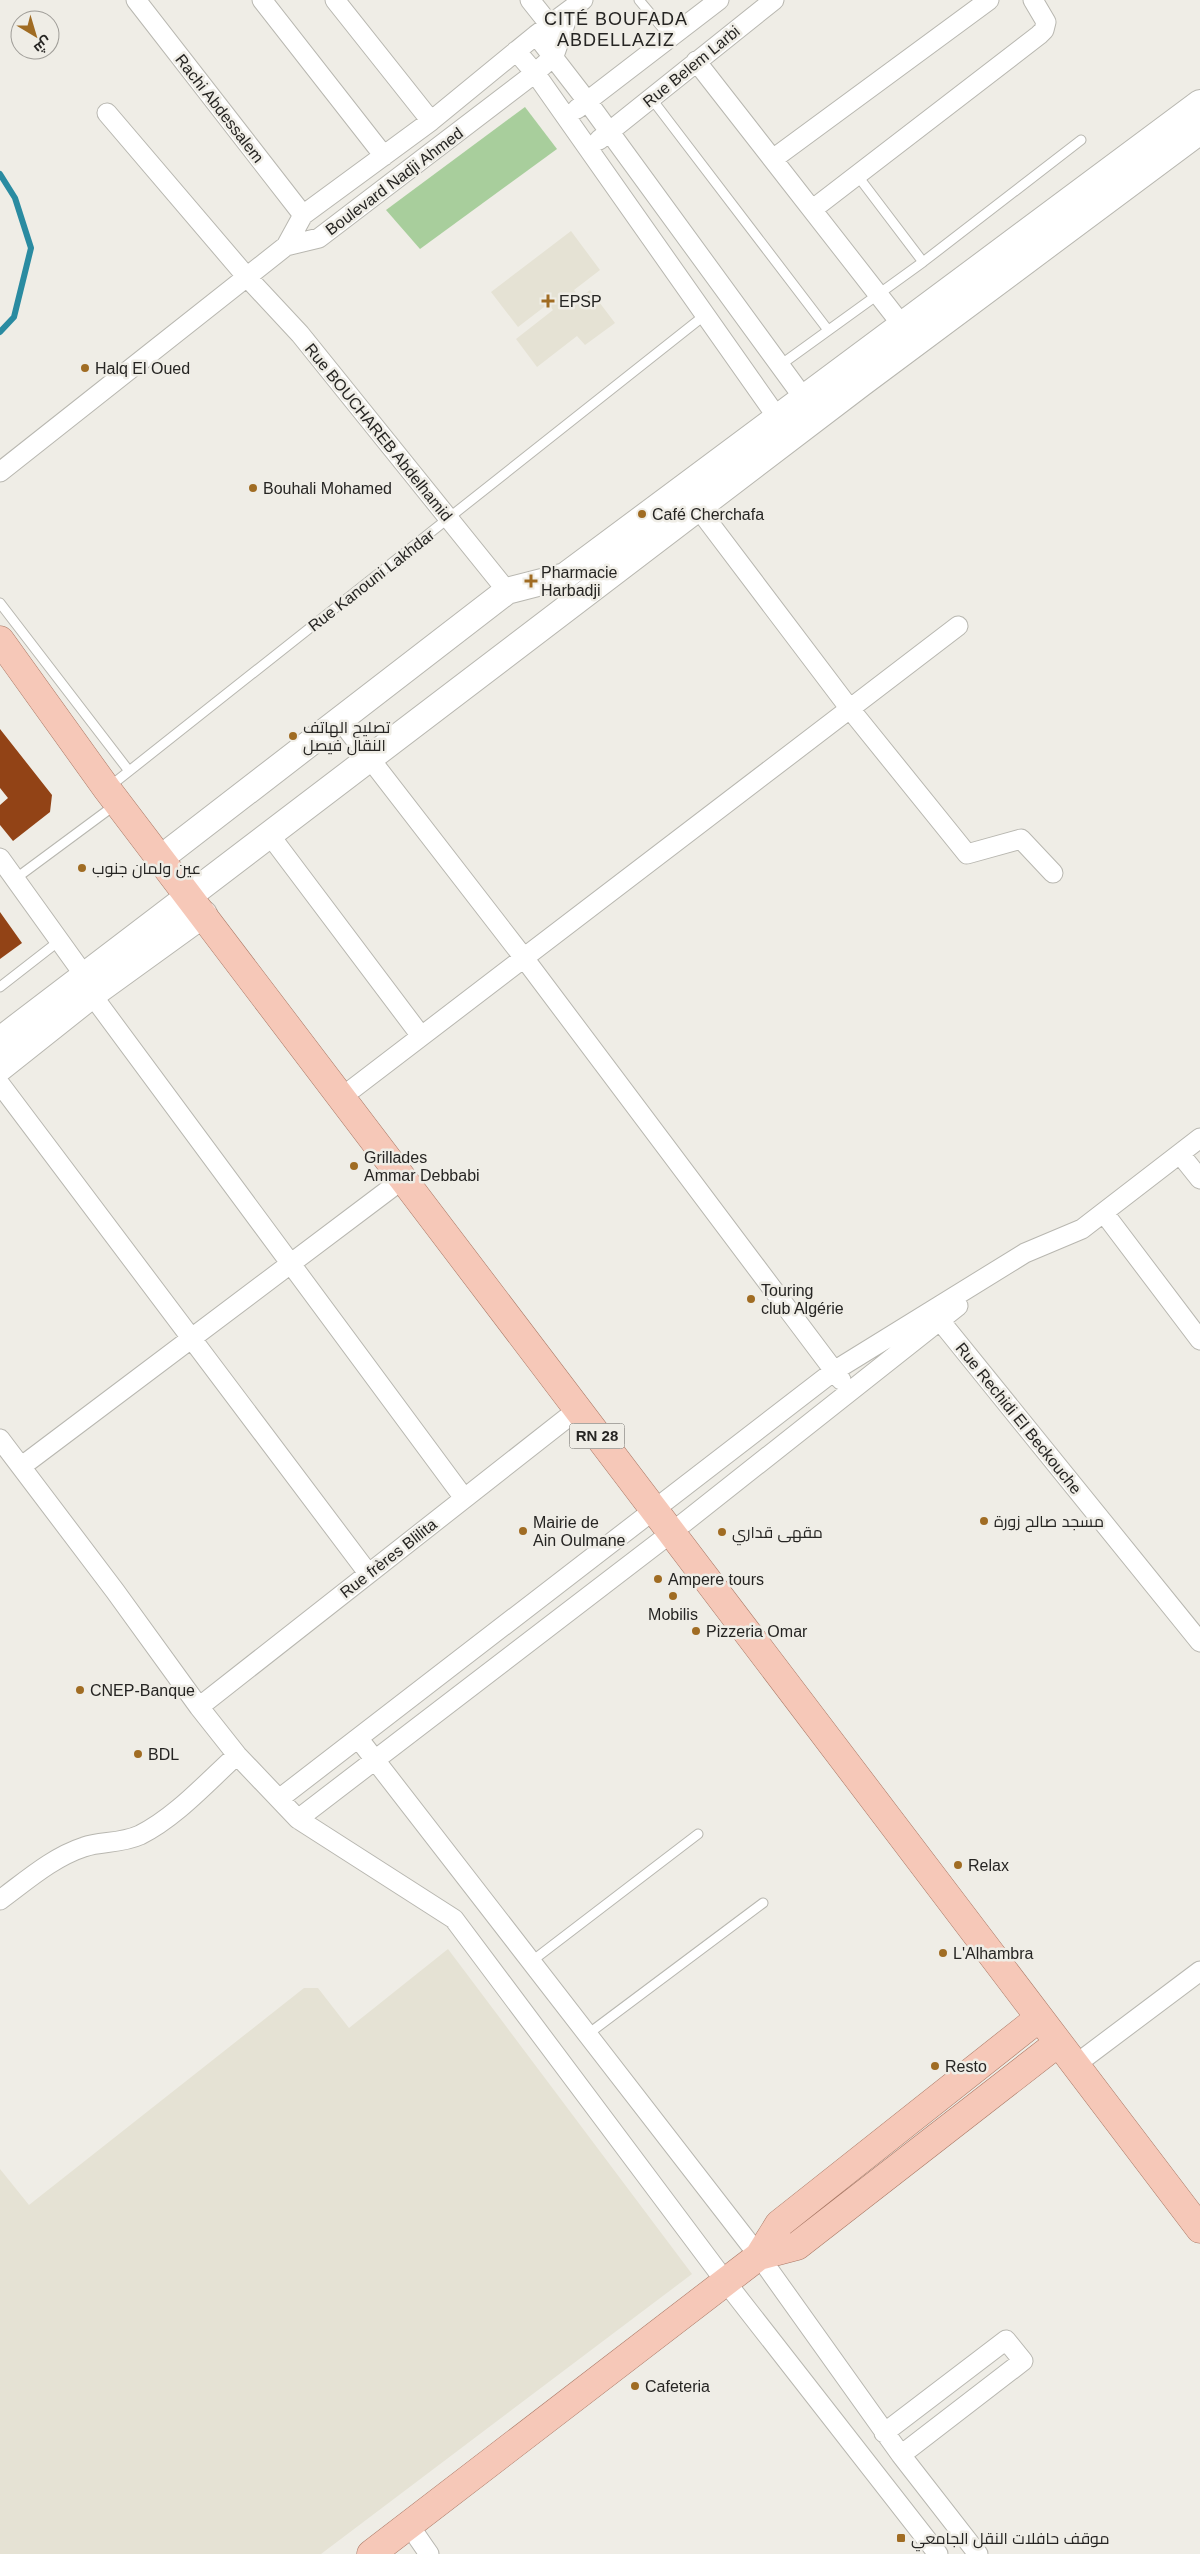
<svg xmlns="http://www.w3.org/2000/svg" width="1200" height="2554" viewBox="0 0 1200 2554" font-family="Helvetica,Cairo,sans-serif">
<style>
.built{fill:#e5e2d4}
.green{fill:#a8ce9c}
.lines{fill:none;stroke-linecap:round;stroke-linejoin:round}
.stream{stroke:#2a8ba1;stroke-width:6}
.building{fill:#924316}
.lane-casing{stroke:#b8b7b0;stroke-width:11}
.street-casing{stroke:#b8b7b0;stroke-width:21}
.secondary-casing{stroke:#b8b7b0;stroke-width:28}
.primary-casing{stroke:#a97865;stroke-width:29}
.lane{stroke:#fff;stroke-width:9}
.street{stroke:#fff;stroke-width:19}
.secondary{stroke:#fff;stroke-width:26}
.primary{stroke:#f6c8b8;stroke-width:28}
.poi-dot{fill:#a06c23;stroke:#efede6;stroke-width:2}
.labels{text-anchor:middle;stroke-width:5;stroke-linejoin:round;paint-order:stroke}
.shield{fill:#efede6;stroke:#62615e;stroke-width:1}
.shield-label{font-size:15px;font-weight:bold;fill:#262523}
.street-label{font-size:16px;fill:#262523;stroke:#efede6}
.poi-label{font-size:16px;fill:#262523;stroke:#efede6;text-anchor:start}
.neighbourhood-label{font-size:18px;letter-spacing:1px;fill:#262523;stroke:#efede6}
</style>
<rect width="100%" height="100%" fill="#efede6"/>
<path class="built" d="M 571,231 L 600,270 L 574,290 L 580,298 L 590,290 L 615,323 L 585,345 L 577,336 L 537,367 L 516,339 L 553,310 L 548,304 L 518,327 L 491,292 Z
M 448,1949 L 692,2274 L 321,2554 L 0,2554 L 0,2169 L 29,2205 L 304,1988 L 318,1988 L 349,2028 Z"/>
<path class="green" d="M 525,107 L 557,149 L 420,249 L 386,210 Z"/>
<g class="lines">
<path class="stream" d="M 0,174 L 15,198 L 31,248 L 14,317 L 0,332"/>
</g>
<path class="building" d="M 0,729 L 52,795 L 50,812 L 13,841 L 0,825 L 0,805 L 8,798 L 0,788 Z
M 0,912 L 22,943 L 0,959 Z"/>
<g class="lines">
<g class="lane-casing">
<path id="lane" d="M 639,0 L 670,37
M 651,98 L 828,330
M 857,175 L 923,262
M 779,366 L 923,262 L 1081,140
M 0,603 L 129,771
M 109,787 L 705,315
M 15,879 L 115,805
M 0,987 L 59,941
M 532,1961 L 698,1834
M 588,2034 L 763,1903"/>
</g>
<g class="street-casing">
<path id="street" d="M 136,0 L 303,215
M 262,0 L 384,156
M 335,0 L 431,121
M 530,0 L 557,34
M 536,35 L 587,101 L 811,408
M 516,51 L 535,73 L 784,427
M 696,61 L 909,334
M 577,109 L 719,0
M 107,113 L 246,276 L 300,334 L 507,591
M 599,140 L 774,0
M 773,159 L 989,0
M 813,209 L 1039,35 L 1044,30 L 1046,22 L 1033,0
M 286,246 L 303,215 L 431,121 L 536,35 L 583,0
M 0,472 L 286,246 L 319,238 L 535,73 L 554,56 L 570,10
M 698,508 L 850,709 L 967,854 L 1021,839 L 1053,873
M 340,720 L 524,958 L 841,1380
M 269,834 L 421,1036
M 0,858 L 84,975 L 92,995 L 464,1498
M 0,1084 L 368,1573
M 342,1097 L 958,626
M 1180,1154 L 1200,1179
M 1104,1213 L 1200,1340
M 933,1312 L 1200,1642
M 0,1439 L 115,1591 L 199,1707 L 237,1755 L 298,1819 L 454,1919 L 725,2281 L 938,2554
M 22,1466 L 403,1179
M 199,1707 L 577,1410
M 358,1738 L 759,2256 L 901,2455 L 978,2554
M 279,1799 L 834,1371 L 1025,1253 L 1082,1229 L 1200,1138
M 298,1819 L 671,1533 L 958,1306
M 0,1900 C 26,1881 53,1857 84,1847 C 101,1841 120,1844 140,1835 C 176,1817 207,1782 237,1755
M 1075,2065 L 1200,1971
M 884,2433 L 1006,2340 L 1023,2361 L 901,2455
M 409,2525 L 429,2554"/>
</g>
<g class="secondary-casing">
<path id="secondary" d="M 161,858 L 507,591 L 565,576 L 1200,103
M 0,1040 L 862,383 L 1200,131
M 0,1068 L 92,995 L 204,914"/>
</g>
<g class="primary-casing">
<path id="primary" d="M 0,640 L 107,789 L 1200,2229
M 759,2256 L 797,2246 L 1058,2043
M 371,2554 L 759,2256 L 779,2224 L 1039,2018"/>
</g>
<use href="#lane" class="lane"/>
<use href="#street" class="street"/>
<use href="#secondary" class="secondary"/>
<use href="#primary" class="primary"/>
</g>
<g class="poi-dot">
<path d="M545.5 293.5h5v5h5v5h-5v5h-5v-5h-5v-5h5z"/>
<circle cx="85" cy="368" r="5"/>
<circle cx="253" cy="488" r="5"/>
<circle cx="642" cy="514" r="5"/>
<path d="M528.5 573.5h5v5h5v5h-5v5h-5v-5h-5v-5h5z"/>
<circle cx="293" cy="736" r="5"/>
<circle cx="82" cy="868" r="5"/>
<circle cx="354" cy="1166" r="5"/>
<circle cx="751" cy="1299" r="5"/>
<circle cx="984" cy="1521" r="5"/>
<circle cx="523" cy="1531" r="5"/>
<circle cx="722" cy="1532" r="5"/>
<circle cx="658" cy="1579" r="5"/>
<circle cx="673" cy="1596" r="5"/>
<circle cx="696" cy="1631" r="5"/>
<circle cx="80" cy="1690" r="5"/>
<circle cx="138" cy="1754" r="5"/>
<circle cx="958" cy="1865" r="5"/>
<circle cx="943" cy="1953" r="5"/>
<circle cx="935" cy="2066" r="5"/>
<circle cx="635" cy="2386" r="5"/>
<rect x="896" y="2533" width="10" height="10" rx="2.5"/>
</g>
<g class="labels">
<rect class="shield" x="569.5" y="1423.5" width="55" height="25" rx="4"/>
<g class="shield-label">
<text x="597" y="1441">RN 28</text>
</g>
<g class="street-label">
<text transform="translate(691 66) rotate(-39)" y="6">Rue Belem Larbi</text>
<text transform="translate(220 108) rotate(52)" y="6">Rachi Abdessalem</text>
<text transform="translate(394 181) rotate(-37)" y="6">Boulevard Nadji Ahmed</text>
<text transform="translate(379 432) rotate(51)" y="6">Rue BOUCHAREB Abdelhamid</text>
<text transform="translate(371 580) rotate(-38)" y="6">Rue Kanouni Lakhdar</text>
<text transform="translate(1019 1418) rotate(51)" y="6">Rue Rechidi El Beckouche</text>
<text transform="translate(388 1558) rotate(-38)" y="6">Rue frères Blilita</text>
</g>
<g class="poi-label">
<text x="559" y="307">EPSP</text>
<text x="95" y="374">Halq El Oued</text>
<text x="263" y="494">Bouhali Mohamed</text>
<text x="652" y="520">Café Cherchafa</text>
<text x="541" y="578">Pharmacie<tspan x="541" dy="18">Harbadji</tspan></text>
<text x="303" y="733">تصليح الهاتف<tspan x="303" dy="18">النقال فيصل</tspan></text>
<text x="92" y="874">عين ولمان جنوب</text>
<text x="364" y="1163">Grillades<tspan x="364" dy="18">Ammar Debbabi</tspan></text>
<text x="761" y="1296">Touring<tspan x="761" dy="18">club Algérie</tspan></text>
<text x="994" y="1527">مسجد صالح زورة</text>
<text x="533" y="1528">Mairie de<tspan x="533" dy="18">Ain Oulmane</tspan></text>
<text x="732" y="1538">مقهى قداري</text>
<text x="668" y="1585">Ampere tours</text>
<text x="673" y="1620" text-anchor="middle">Mobilis</text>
<text x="706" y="1637">Pizzeria Omar</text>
<text x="90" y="1696">CNEP-Banque</text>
<text x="148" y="1760">BDL</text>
<text x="968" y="1871">Relax</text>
<text x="953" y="1959">L'Alhambra</text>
<text x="945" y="2072">Resto</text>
<text x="645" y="2392">Cafeteria</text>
<text x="911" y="2544">موقف حافلات النقل الجامعي</text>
</g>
<g class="neighbourhood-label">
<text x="616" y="25">CITÉ BOUFADA<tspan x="616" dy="21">ABDELLAZIZ</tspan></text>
</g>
</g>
<g transform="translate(35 35) rotate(142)"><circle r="24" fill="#efede6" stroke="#9f9d98"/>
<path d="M0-4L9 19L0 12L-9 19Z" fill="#a06c23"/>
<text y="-8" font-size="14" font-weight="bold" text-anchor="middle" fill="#262523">ش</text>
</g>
</svg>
